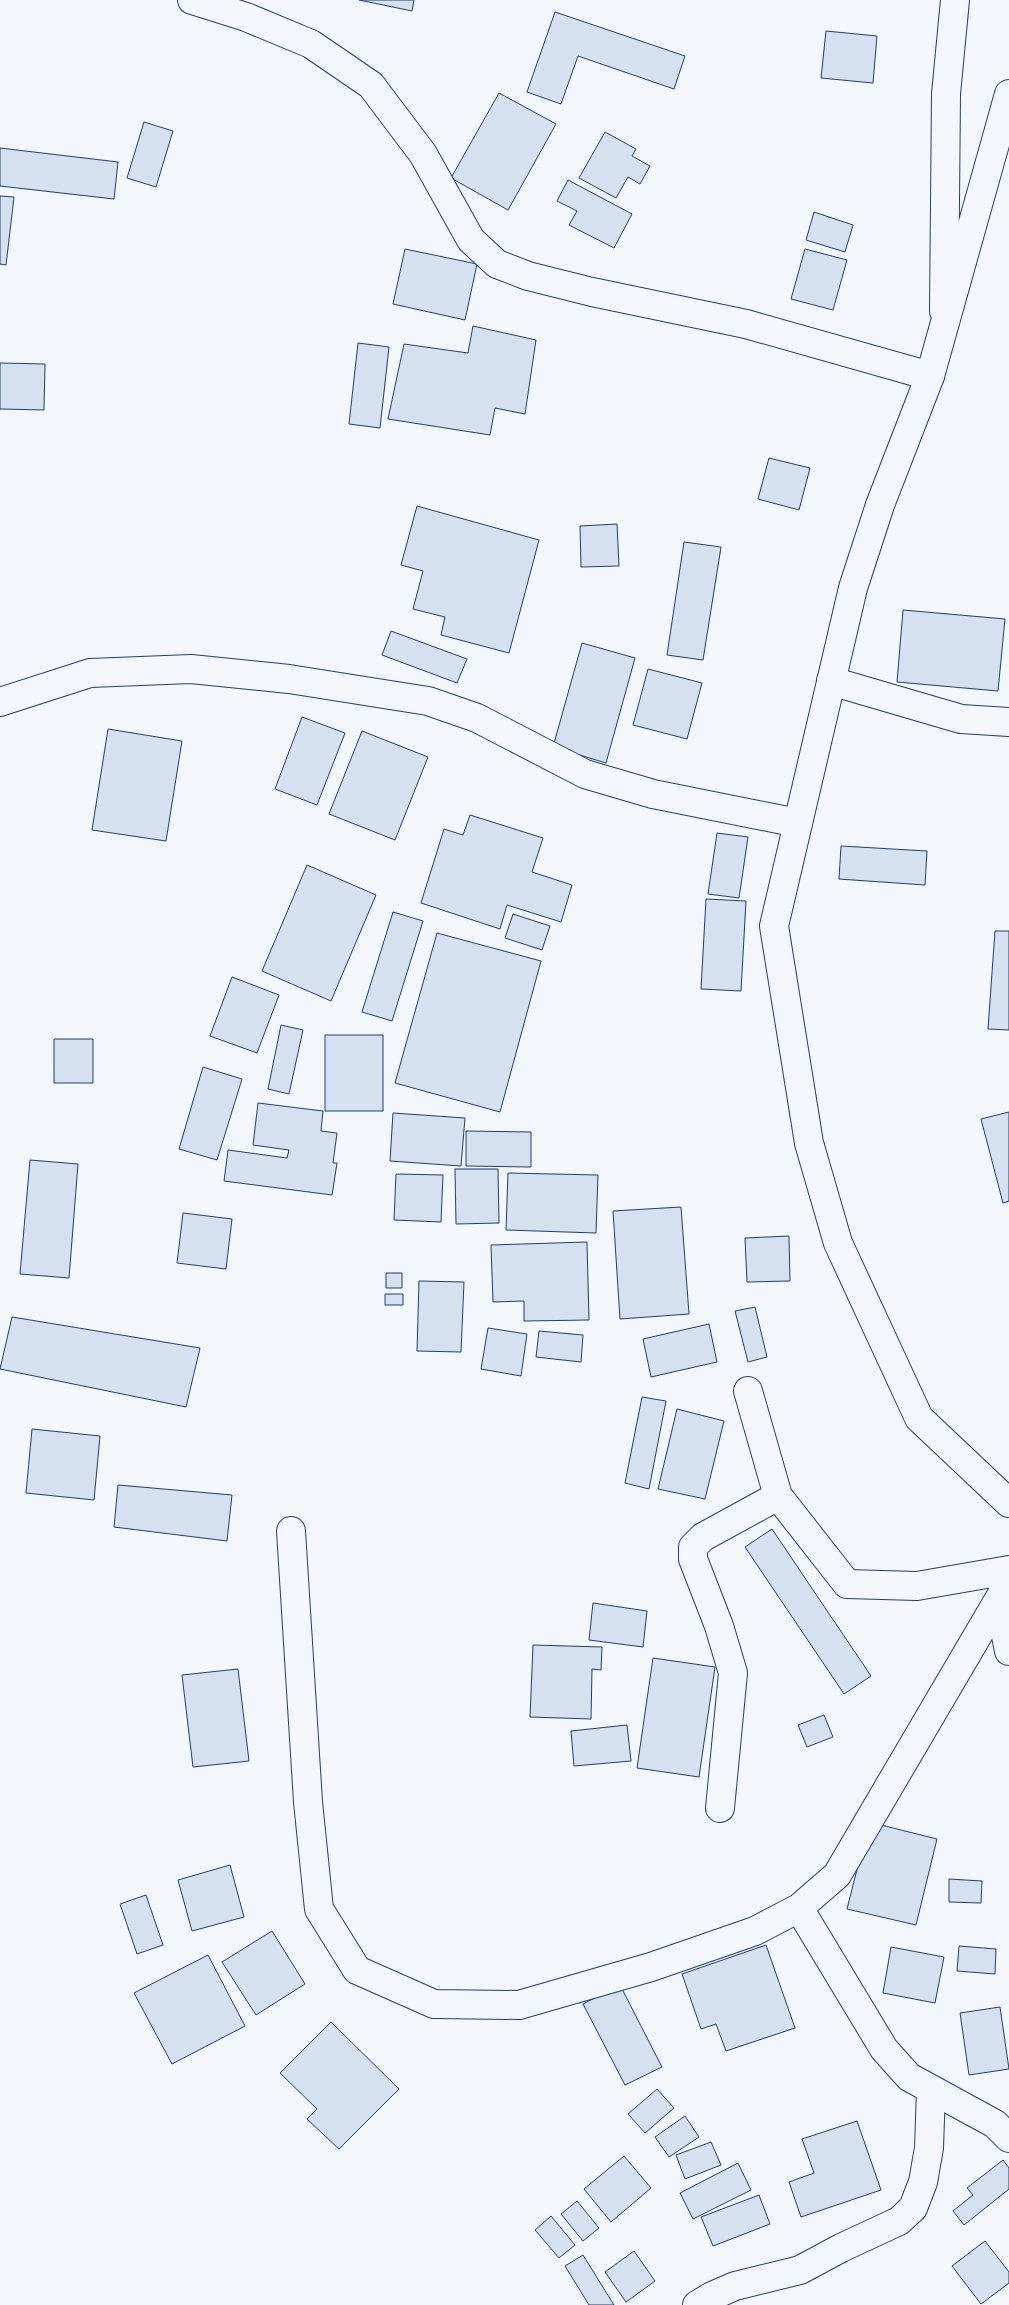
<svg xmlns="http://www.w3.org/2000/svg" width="1009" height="2305" viewBox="0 0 1009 2305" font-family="'Asap Condensed',sans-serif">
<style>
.building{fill:#d5e0f0;stroke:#1d3f73}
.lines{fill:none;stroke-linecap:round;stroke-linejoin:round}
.street-casing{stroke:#1d3f73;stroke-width:30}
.secondary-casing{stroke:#1d3f73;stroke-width:30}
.street{stroke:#f4f7fb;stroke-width:28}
.secondary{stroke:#f4f7fb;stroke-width:28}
</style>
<rect width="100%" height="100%" fill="#f4f7fb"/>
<path class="building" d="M 359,0 L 414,0 L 412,11 Z
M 555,12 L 685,56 L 674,89 L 578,56 L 561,104 L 527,92 Z
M 826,31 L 877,36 L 873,83 L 821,78 Z
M 499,93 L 556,124 L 508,210 L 451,178 Z
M 144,122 L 173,131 L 156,187 L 127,178 Z
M 605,132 L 636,149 L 632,156 L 650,166 L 640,184 L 628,177 L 616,198 L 579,178 Z
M 0,148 L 118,162 L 114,199 L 0,186 Z
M 568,180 L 632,214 L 614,248 L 569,225 L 577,211 L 557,201 Z
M 0,196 L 14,197 L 6,265 L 0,264 Z
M 814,212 L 853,225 L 845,252 L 806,240 Z
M 405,249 L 477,264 L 465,320 L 393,304 Z
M 805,249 L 847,260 L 833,310 L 791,299 Z
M 473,326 L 536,340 L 525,414 L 495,408 L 490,435 L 388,419 L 404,344 L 468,353 Z
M 358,343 L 389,347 L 380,428 L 349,424 Z
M 0,363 L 45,364 L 44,410 L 0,409 Z
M 769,458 L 810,468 L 799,510 L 758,499 Z
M 417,506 L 539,540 L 509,653 L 441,635 L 445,617 L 413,609 L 423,571 L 401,565 Z
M 617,524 L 619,566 L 581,567 L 580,526 Z
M 684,542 L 721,547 L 703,660 L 667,655 Z
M 903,610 L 1005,619 L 998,691 L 897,682 Z
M 391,631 L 467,659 L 457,683 L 382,655 Z
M 582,643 L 635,658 L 606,763 L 553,747 Z
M 648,669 L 702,683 L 687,739 L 633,725 Z
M 302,717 L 345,733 L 317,805 L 275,789 Z
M 108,729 L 182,741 L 166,841 L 92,830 Z
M 362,731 L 428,757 L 395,840 L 329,814 Z
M 470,815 L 543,838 L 532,872 L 572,885 L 561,922 L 507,905 L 500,929 L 421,903 L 444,829 L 463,835 Z
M 717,833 L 748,837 L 739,898 L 708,894 Z
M 841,846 L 927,851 L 925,885 L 839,879 Z
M 307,865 L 376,895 L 331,1001 L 262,971 Z
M 706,899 L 746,901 L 741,991 L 701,989 Z
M 393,912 L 423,921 L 392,1021 L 362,1012 Z
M 513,914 L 550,926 L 542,950 L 505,938 Z
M 995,931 L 1009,931 L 1009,1030 L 988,1029 Z
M 437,933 L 541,961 L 500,1112 L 395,1083 Z
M 232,977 L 279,995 L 257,1053 L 210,1036 Z
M 281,1025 L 303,1030 L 289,1094 L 268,1089 Z
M 325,1035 L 383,1035 L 383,1111 L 325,1111 Z
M 54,1039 L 93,1039 L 93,1083 L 54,1083 Z
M 203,1067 L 242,1079 L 217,1160 L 179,1149 Z
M 258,1103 L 323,1111 L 321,1131 L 337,1133 L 333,1163 L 337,1163 L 332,1195 L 224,1181 L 228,1150 L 287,1158 L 289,1150 L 253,1145 Z
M 1009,1112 L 1009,1201 L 1003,1203 L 981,1119 Z
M 393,1113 L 465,1118 L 461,1166 L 390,1161 Z
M 466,1131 L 531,1132 L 531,1167 L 466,1166 Z
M 30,1160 L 78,1164 L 69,1278 L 20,1274 Z
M 455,1169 L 498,1169 L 499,1223 L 456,1224 Z
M 508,1173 L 598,1175 L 596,1233 L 506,1230 Z
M 396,1174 L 443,1175 L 441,1222 L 394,1220 Z
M 681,1207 L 689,1314 L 620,1319 L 613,1211 Z
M 183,1213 L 232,1219 L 226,1269 L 177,1263 Z
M 789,1236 L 790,1281 L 747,1282 L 745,1238 Z
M 587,1242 L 589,1320 L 524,1321 L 524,1301 L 493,1302 L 491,1245 Z
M 386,1273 L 402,1273 L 402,1288 L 386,1288 Z
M 419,1281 L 464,1282 L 461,1352 L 417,1351 Z
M 385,1294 L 403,1294 L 403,1305 L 385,1305 Z
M 755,1307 L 767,1357 L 748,1362 L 735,1311 Z
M 12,1317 L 200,1348 L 186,1407 L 0,1369 Z
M 709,1324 L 717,1362 L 651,1377 L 643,1339 Z
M 488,1328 L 527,1334 L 521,1376 L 481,1369 Z
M 539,1331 L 583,1335 L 581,1362 L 536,1357 Z
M 642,1397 L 666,1401 L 649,1489 L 625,1483 Z
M 677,1409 L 724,1421 L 705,1499 L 658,1489 Z
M 32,1429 L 100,1436 L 94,1500 L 26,1493 Z
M 118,1485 L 232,1495 L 227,1541 L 114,1527 Z
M 772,1529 L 871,1676 L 844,1694 L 745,1547 Z
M 593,1603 L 647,1611 L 643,1647 L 589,1640 Z
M 533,1645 L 602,1647 L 601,1670 L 592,1669 L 591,1719 L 530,1717 Z
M 653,1658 L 715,1667 L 699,1777 L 637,1768 Z
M 238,1669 L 249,1761 L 193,1767 L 182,1675 Z
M 824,1715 L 833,1737 L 807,1747 L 798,1725 Z
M 627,1725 L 631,1761 L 574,1766 L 571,1731 Z
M 869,1822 L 937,1839 L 916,1925 L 847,1909 Z
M 230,1865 L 244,1917 L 192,1931 L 178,1880 Z
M 949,1879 L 982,1881 L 981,1903 L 949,1902 Z
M 146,1895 L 163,1945 L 137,1954 L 120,1904 Z
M 272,1931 L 305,1984 L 256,2015 L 222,1962 Z
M 766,1945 L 795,2028 L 726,2051 L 716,2024 L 701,2029 L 682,1974 Z
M 959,1946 L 996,1949 L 995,1974 L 957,1971 Z
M 891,1947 L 944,1957 L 935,2003 L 883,1993 Z
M 208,1955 L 245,2026 L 172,2064 L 134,1993 Z
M 620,1985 L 662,2067 L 625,2085 L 583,2004 Z
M 1000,2007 L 1009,2069 L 969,2075 L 960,2013 Z
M 331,2022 L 399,2089 L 339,2149 L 307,2119 L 317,2109 L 280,2073 Z
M 657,2089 L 674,2108 L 645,2133 L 628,2114 Z
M 685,2116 L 699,2137 L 669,2157 L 655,2137 Z
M 857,2121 L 881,2190 L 801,2217 L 789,2182 L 814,2173 L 802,2139 Z
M 711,2142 L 721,2165 L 685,2179 L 676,2155 Z
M 624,2156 L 651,2188 L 611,2222 L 584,2189 Z
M 1003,2160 L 1009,2168 L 1009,2189 L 964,2225 L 953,2211 L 973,2195 L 967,2188 Z
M 738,2163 L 751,2190 L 693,2219 L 680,2193 Z
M 759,2195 L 770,2224 L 713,2246 L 701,2217 Z
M 577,2201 L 599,2228 L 583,2241 L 561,2214 Z
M 551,2216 L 575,2245 L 559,2258 L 535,2230 Z
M 985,2241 L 1009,2272 L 1009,2283 L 981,2304 L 952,2266 Z
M 634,2251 L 655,2281 L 626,2302 L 605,2272 Z
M 583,2255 L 614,2305 L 589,2305 L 565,2266 Z"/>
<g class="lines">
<g class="street-casing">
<path id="street" d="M 192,0 L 246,17 L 311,44 L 371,85 L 423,154 L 471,240 L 497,264 L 528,276 L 592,292 L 746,324 L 930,376
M 944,311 L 946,94 L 955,0
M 831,681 L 961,719 L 1009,722
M 0,702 L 90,673 L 191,669 L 289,679 L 428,701 L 477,718 L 585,774 L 653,794 L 798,823
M 748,1391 L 778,1496 L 847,1584 L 917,1586 L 1009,1570
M 291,1531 L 308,1802 L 319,1909 L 357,1970 L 434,2004 L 519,2005 L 651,1967 L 755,1931 L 799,1908 L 837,1875 L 1009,1582
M 999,1601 L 1009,1651
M 720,1808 L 733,1673 L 719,1626 L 693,1559 L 693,1547 L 703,1537 L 778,1496
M 799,1908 L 884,2049 L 909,2077 L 995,2124 L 1009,2138
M 697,2305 L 712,2296 L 735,2286 L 800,2270 L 841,2248 L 899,2221 L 913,2208 L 923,2182 L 929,2148 L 931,2089"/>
</g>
<g class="secondary-casing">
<path id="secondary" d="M 1009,94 L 930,376 L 880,505 L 853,588 L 774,926 L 809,1143 L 838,1243 L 919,1418 L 1009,1503"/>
</g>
<use href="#street" class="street"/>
<use href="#secondary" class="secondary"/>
</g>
</svg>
